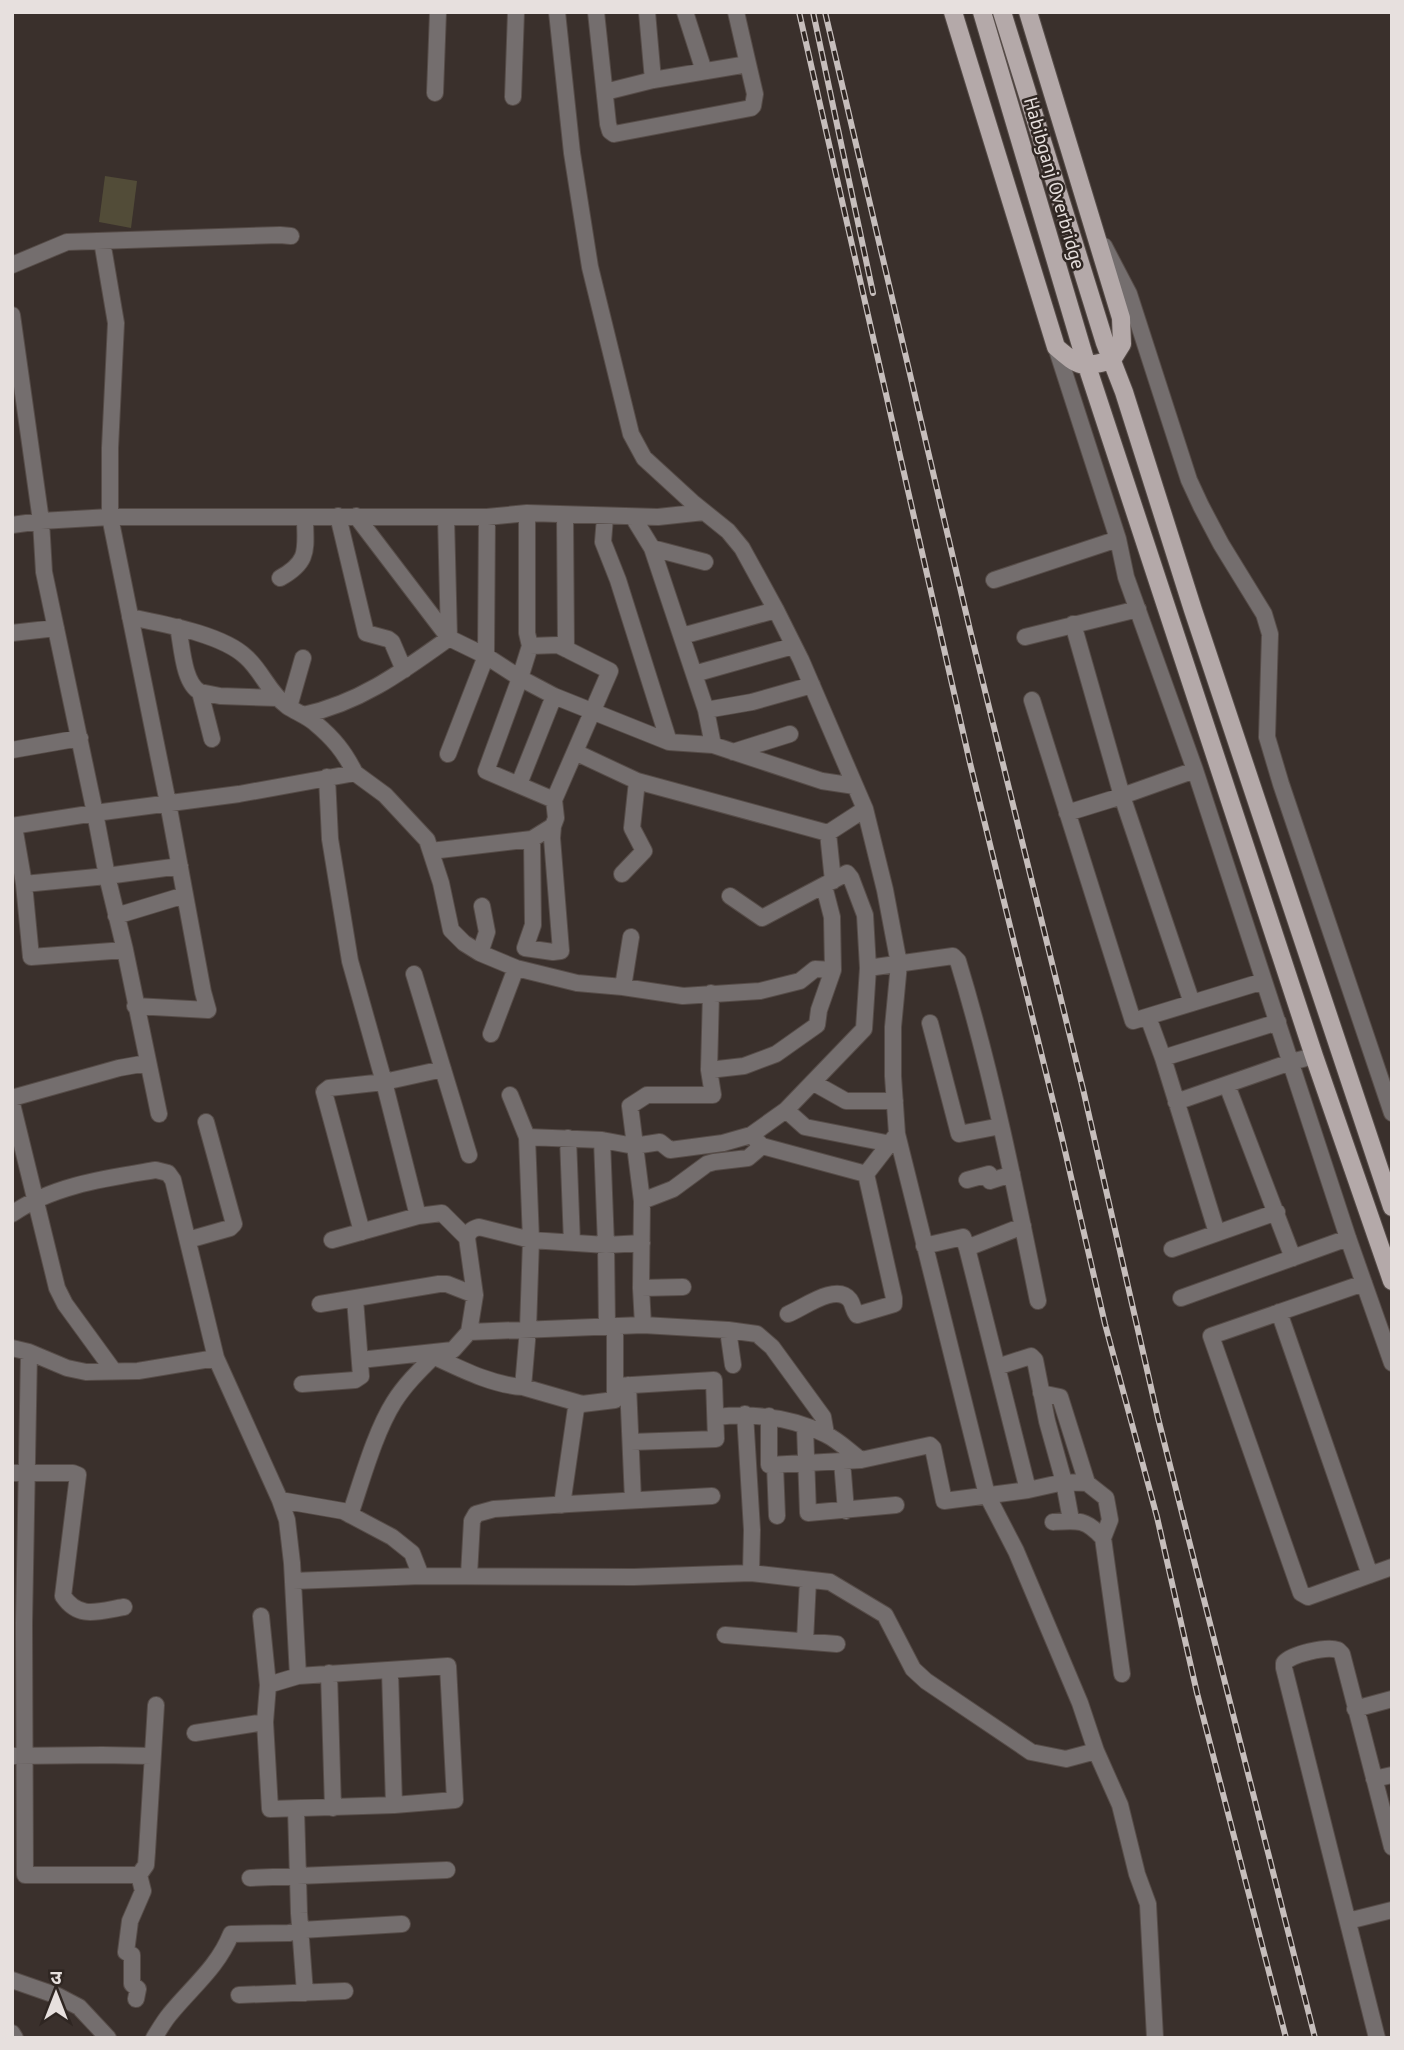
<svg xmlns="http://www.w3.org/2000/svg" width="1404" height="2050" viewBox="0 0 1404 2050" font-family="'PT Sans','Noto Sans Devanagari',sans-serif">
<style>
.green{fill:#524c38}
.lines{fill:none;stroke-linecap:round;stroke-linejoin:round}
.minor-casing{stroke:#564c48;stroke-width:18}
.major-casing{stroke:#564c48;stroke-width:20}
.minor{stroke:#746e6e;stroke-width:16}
.major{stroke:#b4a9a9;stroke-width:18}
.rail-casing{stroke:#c6bebc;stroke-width:6}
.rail{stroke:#2f2622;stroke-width:3.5;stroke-dasharray:10;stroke-linecap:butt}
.labels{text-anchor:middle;stroke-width:5;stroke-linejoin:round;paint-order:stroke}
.street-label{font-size:19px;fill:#e7e0de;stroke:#2f2622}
</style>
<rect width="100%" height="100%" fill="#3a302c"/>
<path class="green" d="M 105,176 L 137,181 L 131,228 L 99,222 Z"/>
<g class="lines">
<g class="minor-casing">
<path id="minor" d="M 557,12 L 572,153 L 590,267 L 631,434 L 644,458 L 692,502 L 728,531 L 742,548 L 776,610 L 801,660 L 865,809 L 885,890 L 899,964 L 893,1027 L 893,1076 L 897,1134 L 987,1495 L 1016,1551 L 1080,1703 L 1096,1751 L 1120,1805 L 1137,1874 L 1148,1904 L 1155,2038
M 596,12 L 608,124 L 610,131 L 614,134 L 751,108 L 753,106 L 755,94 L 748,64
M 647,12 L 653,80 L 748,64 L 736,12
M 685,12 L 704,71
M 605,92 L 653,80
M 435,93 L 438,12
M 513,97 L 516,12
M 102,241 L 116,323 L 110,448 L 110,517 L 168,803 L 203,992 L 208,1010 L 135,1006
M 1104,246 L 1129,294 L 1189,480 L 1201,506 L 1221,544 L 1264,614 L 1270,634 L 1267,737 L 1281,784 L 1392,1113
M 12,265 L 67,242 L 280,235 L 291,236
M 12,315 L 41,521 L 44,572 L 95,813 L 107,876 L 125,950 L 159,1114
M 1056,347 L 1118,539 L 1126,577 L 1195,770 L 1348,1238 L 1392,1363
M 527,513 L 527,633 L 530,646 L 520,678 L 486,771 L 554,800
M 338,516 L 366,633 L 388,639 L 392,642 L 404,670
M 356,516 L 449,638 L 486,656 L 520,678 L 554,696 L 669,742 L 713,745 L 822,781 L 855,786
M 565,516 L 566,649
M 605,517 L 603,542 L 618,580 L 669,742
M 633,517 L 652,548 L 705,562
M 12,525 L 41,521 L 110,517 L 487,517 L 527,513 L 658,517 L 704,512
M 652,548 L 706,710 L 713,745
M 280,578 C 311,561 305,548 305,517
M 994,580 L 1118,539
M 130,617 C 163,624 222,634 246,657 C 262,671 269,693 287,706 C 296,712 307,716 315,723 C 333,738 344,751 355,773
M 1073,624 L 1122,796 L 1192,1003
M 178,627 C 182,645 183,683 200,692 L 212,739
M 12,633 L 56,628
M 682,636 L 776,610
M 1025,637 L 1138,609
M 694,674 L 793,646
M 200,692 L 220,696 L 278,698
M 1032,700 L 1133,1021 L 1264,981
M 289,707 L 303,658
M 706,710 L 752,702 L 812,685
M 303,715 C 360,703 403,671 449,638 L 446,517
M 12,750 L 80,738
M 575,752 L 637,781 L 828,833 L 865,809
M 733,752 L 790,734
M 448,754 L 486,656 L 487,517
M 327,777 L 330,839 L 350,961 L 384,1082 L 329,1088 L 324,1092 L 362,1232
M 519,784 L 554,696
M 1067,813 L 1122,796 L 1195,770
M 12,826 L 95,813 L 239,794 L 355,773 L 385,795 L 427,840 L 441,883 L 451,930 L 464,943 L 480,953 L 516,968 L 577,983 L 623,987 L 683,996 L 760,991 L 800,981 L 815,969 L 833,970
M 14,826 L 24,884 L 31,957 L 125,950
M 828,833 L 833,881
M 532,839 L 533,925 L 525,948 L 553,952 L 561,951 L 552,838 L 553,826
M 431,851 L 532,839 L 553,826 L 556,818 L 554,800 L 610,671 L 558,645 L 530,646
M 622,874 L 644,851 L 632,828 L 637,781
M 24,884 L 107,876 L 180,866
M 116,916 L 185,895
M 480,953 L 487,932 L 482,906
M 868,968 L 953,956 L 958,961 C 992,1073 1015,1187 1038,1301
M 414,974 L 469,1155
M 623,987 L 631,937
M 1148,1017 L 1163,1058 L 1217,1233
M 930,1023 L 959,1134 L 1001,1126
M 491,1034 L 516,968
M 1163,1058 L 1278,1022
M 443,1069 L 384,1082 L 418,1216 L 442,1213 L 467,1238
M 709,1070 L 744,1066 L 776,1054 L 817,1025 L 819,1010 L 833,970 L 832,917 L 824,886
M 814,1083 L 846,1101 L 895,1101
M 1227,1085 L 1293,1258
M 12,1098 L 119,1068 L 147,1063
M 1176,1102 L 1291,1062 L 1314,1056
M 12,1104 L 57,1288 L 65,1304 L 113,1370
M 786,1110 L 805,1127 L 891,1144
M 527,1137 L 602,1140 L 634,1146 L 660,1142 L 670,1150 L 723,1143 L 751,1135 L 786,1110 L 864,1029 L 868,968 L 865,915 L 851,878 L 847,873 L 762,918 L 730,896
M 568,1138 L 572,1243
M 602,1140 L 606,1245 L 607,1327
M 756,1140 L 762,1146 L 866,1174
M 967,1180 L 989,1174 L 990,1181 L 1012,1174
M 642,1201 L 673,1189 L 707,1164 L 714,1162 L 748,1158 L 762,1146
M 12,1214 C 53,1185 108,1178 156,1170 L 168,1173 L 173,1180 L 216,1358 L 280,1500 L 287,1520 L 292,1563 L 298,1676 L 268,1685 L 265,1722 L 270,1809 L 394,1805 L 455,1800 L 448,1666 L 298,1676
M 188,1240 L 230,1228 L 234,1224 L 206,1122
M 332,1240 L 418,1216
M 924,1246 L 963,1237 L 967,1248 L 1023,1226
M 967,1248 L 1028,1490
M 1172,1249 L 1277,1212
M 1364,1283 L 1211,1336 L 1301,1593 L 1308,1597 L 1392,1567
M 641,1288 L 683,1287
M 1181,1298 L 1348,1238
M 320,1304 L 439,1284 L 447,1284 L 475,1295
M 1279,1312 L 1370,1575
M 788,1314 C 802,1309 836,1282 850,1300 C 853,1304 853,1310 857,1315 L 894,1304 L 894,1298 L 866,1174 L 897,1134
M 643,1325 L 641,1288 L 642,1201 L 630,1106 L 647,1095 L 713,1095 L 709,1070 L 711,993
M 728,1330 L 733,1365
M 469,1332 L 475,1295 L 467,1238 C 469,1231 472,1229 479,1227 L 531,1240 L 606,1245 L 642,1243
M 12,1348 L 29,1352 L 67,1368 L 86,1372 L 138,1371 L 216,1358
M 29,1352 L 24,1623 L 25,1875 L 139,1875 L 146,1865 L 147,1852 L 156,1705
M 433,1356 C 461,1369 492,1385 523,1387 L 528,1329 L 531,1240 L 527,1137 L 510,1095
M 360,1360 L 453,1350 L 469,1332 L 643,1325 L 728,1330 L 757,1334 L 772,1347 L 823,1417 L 826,1434
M 997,1367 L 1031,1356 L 1035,1360 L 1047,1421 L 1064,1482 L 1071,1520
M 302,1384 L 355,1380 L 361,1376 L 355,1299
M 628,1385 L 633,1500
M 616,1386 L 714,1380 L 716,1439 L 631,1442
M 523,1387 L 582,1404
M 1041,1393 L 1060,1397 L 1087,1483
M 745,1414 L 752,1530 L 751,1573
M 769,1416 L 769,1465 L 861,1460 L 930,1445 L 933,1448 L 944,1501 L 1028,1490 L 1064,1482 L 1087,1483 L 1106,1498 L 1110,1520 L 1103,1538 L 1122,1674
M 716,1417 C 754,1413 791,1417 825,1434 C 838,1440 849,1451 861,1460
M 805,1427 L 808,1513 L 896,1505
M 842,1461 L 846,1511
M 775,1465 L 777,1516
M 12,1473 L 73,1473 L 78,1475 L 63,1596 C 79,1620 99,1611 124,1607
M 280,1500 L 343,1511 L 392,1537 L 412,1553 L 421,1576
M 562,1505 L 576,1408 L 582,1404 L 615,1400 L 615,1326
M 350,1515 C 362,1480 375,1432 394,1402 C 406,1383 422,1368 438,1352
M 1053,1522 C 1078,1520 1086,1519 1103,1538
M 469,1575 L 472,1521 L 476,1514 L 494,1509 L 569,1504 L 712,1496
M 293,1581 L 421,1576 L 634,1577 L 751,1573 L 830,1582 L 885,1615 L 913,1669 L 926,1681 L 1031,1752 L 1066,1759 L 1096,1751
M 261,1616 L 268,1685
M 725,1635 L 837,1644
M 805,1641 L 808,1580
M 390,1671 L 394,1805
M 329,1673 L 333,1808
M 1355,1709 L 1392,1699
M 195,1733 L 265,1722
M 12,1756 L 102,1755 L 152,1756
M 1374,1779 L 1392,1775
M 296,1809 L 299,1913 L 305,1993
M 250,1878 L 447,1870
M 1348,1921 L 1392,1910
M 12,1980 L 58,1996 L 79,2007 L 108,2038
M 239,1995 L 345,1991
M 136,1999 L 138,1989 L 132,1984 L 132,1955 L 126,1952 L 130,1921 L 143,1891 L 139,1875
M 12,2033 L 15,2038
M 154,2038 C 159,2030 164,2021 170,2014 C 191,1988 218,1967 231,1934 L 289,1933 L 301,1930 L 402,1924
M 1377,2038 L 1284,1668 L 1284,1663 C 1292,1654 1326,1646 1338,1650 L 1342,1654 L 1392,1847"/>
</g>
<g class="major-casing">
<path id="major" d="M 953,12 L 1056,347 C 1080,368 1082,368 1112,360 L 1122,344 L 1121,318 L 1028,12
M 982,12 L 1087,366 L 1314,1056 L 1392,1281
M 1002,12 L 1105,343 L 1124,392 L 1193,610 L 1392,1207"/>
</g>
<use href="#minor" class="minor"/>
<use href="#major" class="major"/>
<g class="rail-casing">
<path id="rail" d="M 799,12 L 970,763 L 1062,1138 L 1105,1324 L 1157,1517 L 1197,1693 L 1286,2038
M 813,12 L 873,293
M 825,12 L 970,630 L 1083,1089 L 1158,1418 L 1315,2038"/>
</g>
<use href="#rail" class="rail"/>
</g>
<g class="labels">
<g class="street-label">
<text transform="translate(1055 183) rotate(74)" y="7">Habibganj Overbridge</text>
</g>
</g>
<rect width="1404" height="2050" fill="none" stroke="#e7e0de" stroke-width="28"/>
<g transform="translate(56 1994)" stroke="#2f2622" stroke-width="5" paint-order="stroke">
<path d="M0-5L12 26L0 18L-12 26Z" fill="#e7e0de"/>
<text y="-10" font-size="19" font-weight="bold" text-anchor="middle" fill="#e7e0de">उ</text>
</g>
</svg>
